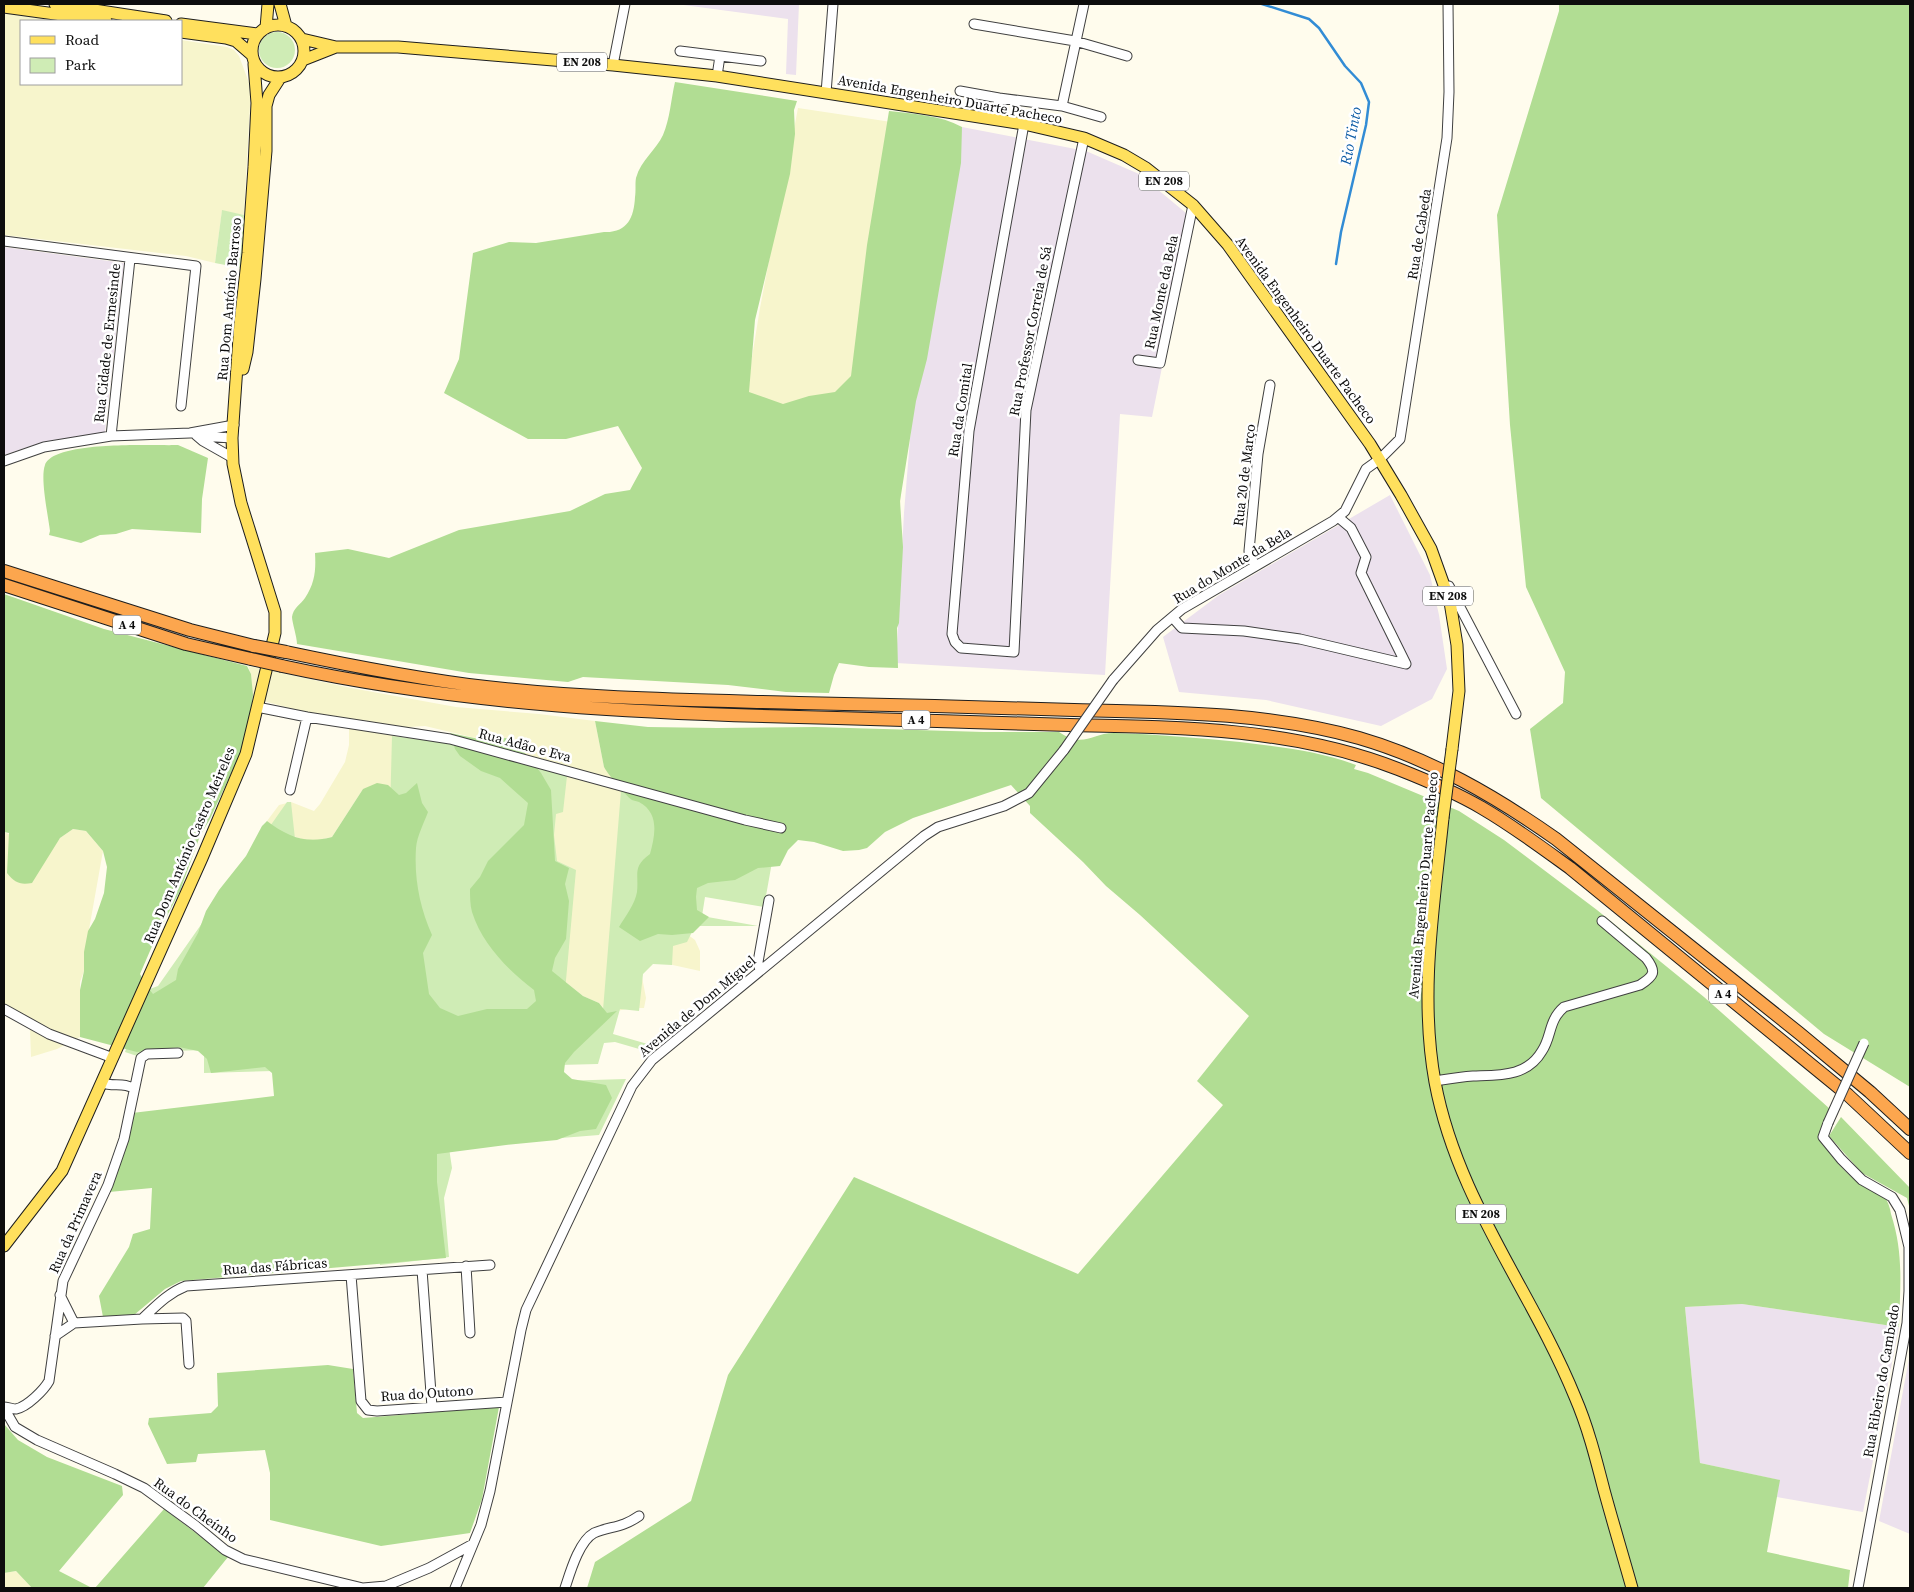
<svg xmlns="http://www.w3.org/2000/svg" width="1914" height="1592" viewBox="0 0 1914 1592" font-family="'Source Serif 4',serif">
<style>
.industrial{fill:#ece1ed}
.farmland{fill:#f7f5cc}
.green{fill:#cfecb5}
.forest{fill:#b1dd93}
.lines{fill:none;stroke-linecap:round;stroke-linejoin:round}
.stream{stroke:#328cd5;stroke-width:2.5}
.minor-casing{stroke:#404040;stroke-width:11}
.major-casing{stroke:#1e1e1e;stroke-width:13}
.highway-casing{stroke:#1e1e1e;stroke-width:14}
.minor{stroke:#fff;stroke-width:9}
.major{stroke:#ffe05d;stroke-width:11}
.highway{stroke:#fca64e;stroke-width:12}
.minor-bridge-casing{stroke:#404040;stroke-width:11;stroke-linecap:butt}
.major-bridge-casing{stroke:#1e1e1e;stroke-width:13;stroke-linecap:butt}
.highway-bridge-casing{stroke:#1e1e1e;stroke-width:14;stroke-linecap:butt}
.minor-bridge{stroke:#fff;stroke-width:9}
.major-bridge{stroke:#ffe05d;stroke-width:11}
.highway-bridge{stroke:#fca64e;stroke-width:12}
.labels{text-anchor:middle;stroke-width:5;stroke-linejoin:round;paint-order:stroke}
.shield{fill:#fff;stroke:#565656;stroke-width:1}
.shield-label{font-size:12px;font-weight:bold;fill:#0d0d0d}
.street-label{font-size:14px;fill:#0d0d0d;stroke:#fff}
.water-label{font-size:15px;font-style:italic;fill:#0f5da6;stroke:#fff}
</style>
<rect width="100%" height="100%" fill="#fffced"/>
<path class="industrial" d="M 676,4 L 799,4 L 796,75 L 786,74 L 788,19 Z
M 962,127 L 1086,151 L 1139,174 L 1192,218 L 1152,417 L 1120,414 L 1105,675 L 896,663 L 904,513 L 913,402 Z
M 4,247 L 124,263 L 105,432 L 43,442 L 4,455 Z
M 1390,495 L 1430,575 L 1439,615 L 1447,669 L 1432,699 L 1381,726 L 1266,700 L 1179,692 L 1163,637 L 1219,595 Z
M 1742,1304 L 1899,1327 L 1863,1512 L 1777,1497 L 1779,1480 L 1700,1463 L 1685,1307 Z
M 1910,1353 L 1910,1534 L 1879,1521 Z"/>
<path class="farmland" d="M 4,13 L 59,21 L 21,21 L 21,84 L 181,84 L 181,40 L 227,47 L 234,50 L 239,56 L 251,88 L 244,215 L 222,211 L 215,263 L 186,256 L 4,235 Z
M 798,108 L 958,132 L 904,441 L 892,639 L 740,467 L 751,363 L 760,308 Z
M 248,666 L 351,688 L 456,707 L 539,714 L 595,721 L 604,767 L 631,800 L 687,934 L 695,940 L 700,951 L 700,971 L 659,962 L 645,966 L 642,977 L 646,998 L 644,1008 L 631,1008 L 608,1013 L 599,1003 L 583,996 L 552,971 L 555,861 L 506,738 L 484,740 L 425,726 L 409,727 L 400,732 L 398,737 L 408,754 L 406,794 L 363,789 L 332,837 L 319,840 L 304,840 L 278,830 L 267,821 L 279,805 L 291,802 L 314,811 L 320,804 L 345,762 L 349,745 L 349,729 L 327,718 L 252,698 L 251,674 Z
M 73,829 L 86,831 L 103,851 L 85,952 L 84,971 L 80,982 L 80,1037 L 57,1049 L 31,1057 L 30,1029 L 4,1013 L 4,832 L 49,853 L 60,838 Z
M 16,1571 L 32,1588 L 4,1588 L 4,1573 Z"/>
<path class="green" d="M259 50a18 18 0 1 1 36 0a18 18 0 1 1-36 0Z
M 222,210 L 244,215 L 241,268 L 215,263 Z
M 392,736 L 450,743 L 518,761 L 567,776 L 563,812 L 556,814 L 554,835 L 557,861 L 576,870 L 563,1013 L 603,1010 L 621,791 L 777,834 L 764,907 L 705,897 L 702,916 L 758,926 L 695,926 L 687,942 L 673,946 L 672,965 L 653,964 L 643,974 L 639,1011 L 620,1009 L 613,1034 L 651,1045 L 646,1051 L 615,1042 L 604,1043 L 598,1064 L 559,1065 L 559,1081 L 626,1079 L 599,1135 L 511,1142 L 448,1141 L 452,1168 L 444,1198 L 449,1257 L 380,1265 L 378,1246 L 276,1100 L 273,1071 L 204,1073 L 204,1050 L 141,1052 L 137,1056 L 125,1052 L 147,990 L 158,986 L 287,802 L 291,802 L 295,839 L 342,841 L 389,852 Z"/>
<path class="forest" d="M 1559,4 L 1910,4 L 1910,1087 L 1824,1034 L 1541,798 L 1530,729 L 1563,703 L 1565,672 L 1526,587 L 1510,425 L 1497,215 L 1559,11 Z
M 675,82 L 797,101 L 794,110 L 795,134 L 790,174 L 755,320 L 749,392 L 783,404 L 809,396 L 835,392 L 851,376 L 867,245 L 889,111 C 914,114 940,115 962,127 L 961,163 L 927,359 L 916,401 L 900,501 L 903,547 L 899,623 L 897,628 L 898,668 L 869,667 L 839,663 L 834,675 L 829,693 L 786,692 L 728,685 L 583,677 L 568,682 L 469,673 L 297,644 C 297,637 292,622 292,617 C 293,608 300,605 305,598 C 315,583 316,570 315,553 L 348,549 L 389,558 L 459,530 L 570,511 L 605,494 L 630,490 L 642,468 L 618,426 L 566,439 L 528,439 L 444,393 L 459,359 L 473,253 L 509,242 L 536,243 L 604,232 C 627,233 634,218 635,197 C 636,191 635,183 636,178 C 641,160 656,150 663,135 C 670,119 671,99 675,82 Z
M 178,445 L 208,458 L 202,499 L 201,533 L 132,529 L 116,534 L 100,535 L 81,543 L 49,535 L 50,531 C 48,515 40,478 45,465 C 54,440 154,446 178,445 Z
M 4,594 L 104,629 L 247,666 L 251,674 L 253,695 L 251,711 L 241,752 L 210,819 L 200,836 L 180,891 L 156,937 L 140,974 L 146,985 L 153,994 L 176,980 L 178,969 L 198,933 L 206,911 L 219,890 L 246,856 L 262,826 L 267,821 C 288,837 306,844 332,837 L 363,789 L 377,783 L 388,785 L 399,795 L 406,793 L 417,783 L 422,803 L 428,812 C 424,823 417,836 416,848 C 414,879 420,908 432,935 L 423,953 L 429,994 L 440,1008 L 458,1016 L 487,1009 L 527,1009 L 536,1001 L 534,990 C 508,970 482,944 472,912 C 470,905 470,896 470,889 L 480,877 L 488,861 L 524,825 L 528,803 L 500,778 L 481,771 L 460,756 L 455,749 L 450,733 L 484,740 L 506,738 L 526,754 L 541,773 L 551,790 L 555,861 L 569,868 L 565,884 L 569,901 L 566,939 L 555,958 L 552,971 L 583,996 L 599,1003 L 607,1013 L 617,1011 L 574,1052 L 565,1063 L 564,1072 L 572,1079 L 606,1085 L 612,1098 L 596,1129 L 580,1131 L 557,1140 L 506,1145 L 437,1154 L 437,1182 L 446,1258 L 181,1281 L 165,1289 L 134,1315 L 103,1317 L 99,1296 L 129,1247 L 133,1234 L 150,1229 L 152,1188 L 109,1192 L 132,1113 L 274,1096 L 272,1073 L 265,1067 L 211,1073 L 207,1059 L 198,1051 L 179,1047 L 137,1052 L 80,1037 L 80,990 L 84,971 L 84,952 L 88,931 L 95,919 L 104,893 L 107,867 L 103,851 L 86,831 L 73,829 L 60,838 L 32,883 C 20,885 15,883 7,873 L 9,833 L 4,832 Z
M 595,721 L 648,727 L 717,728 L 816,727 L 984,732 L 1059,732 C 1084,749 1091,733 1114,733 C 1156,734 1198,738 1240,742 C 1279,747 1319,751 1356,765 L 1354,769 L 1368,773 L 1459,811 L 1504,840 L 1597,910 L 1704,997 L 1830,1109 L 1820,1139 C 1832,1158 1845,1173 1863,1186 C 1869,1190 1879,1192 1884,1196 C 1888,1201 1890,1208 1891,1214 C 1904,1254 1900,1286 1899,1327 L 1742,1304 L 1685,1307 L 1700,1463 L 1780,1480 L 1767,1552 L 1850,1570 L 1848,1588 L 587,1588 L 595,1562 L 691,1501 L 728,1375 L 854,1177 L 1078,1274 L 1223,1105 L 1197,1081 L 1249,1016 L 1140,915 L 1106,886 L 1083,862 L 1030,813 L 1030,806 L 1011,785 L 913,818 L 885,832 L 867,848 L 859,850 L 843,851 L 814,842 L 798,840 L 788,850 L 780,866 L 758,868 L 735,880 L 708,883 L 697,888 L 696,897 L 697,910 L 709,917 L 693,933 L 672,935 L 658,934 L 640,941 L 619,927 C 625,917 635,904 637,892 C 639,874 632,867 650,854 C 655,836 660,813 639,802 C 637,801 634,801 632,800 C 626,796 607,773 604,767 Z
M 1841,1117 L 1910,1188 L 1910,1210 L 1907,1198 L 1862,1173 L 1829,1136 Z
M 328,1365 L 353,1369 L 357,1413 L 363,1418 L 499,1407 L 482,1499 L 470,1533 L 381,1546 L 270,1520 L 270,1473 L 265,1450 L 198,1454 L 196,1462 L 167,1464 L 148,1424 L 149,1418 L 211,1413 L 218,1406 L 217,1373 Z
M 4,1424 L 18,1440 L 47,1457 L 122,1486 L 123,1495 L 59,1571 L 92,1588 L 32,1588 L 16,1571 L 4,1573 Z
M 164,1509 L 228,1557 L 203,1588 L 95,1588 Z"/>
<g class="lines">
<path class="stream" d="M 1262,4 L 1309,19 L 1319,28 L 1345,66 L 1361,83 L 1369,102 L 1366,125 L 1341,232 L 1336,264"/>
<g class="minor-casing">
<path id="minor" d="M 974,24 L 1075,41 L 1127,56
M 680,51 L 761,61
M 613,65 L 625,4
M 717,76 L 720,56
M 960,91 L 999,98
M 826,93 L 833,4
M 1062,106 L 1101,117
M 996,119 L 999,98 L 1062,106 L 1084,4
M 1024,124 L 969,431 L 952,634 L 955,642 L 961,648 L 1014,652 L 1026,410 L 1084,138
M 4,241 L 196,266 L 181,406
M 1138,360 L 1160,363 L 1193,205
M 196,435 L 203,441 L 233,458
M 111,436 L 130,259
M 200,436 L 232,438
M 4,461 L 44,447 L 111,436 L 190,433 L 234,425
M 1256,566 L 1250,557 L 1249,551 L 1258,454 L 1270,385
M 1449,586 L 1516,714
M 1173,618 L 1182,628 L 1244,631 L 1300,639 L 1406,664 L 1361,573 L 1366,557 L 1351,528 L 1338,517
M 1113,680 L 1157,630 L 1182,609 L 1333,521 L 1345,511 L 1366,469 L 1380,459 L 1400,439 L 1447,138 L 1449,92 L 1448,4
M 257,707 L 307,717 L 450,739 L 745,820 L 781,828
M 290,790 L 307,717
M 760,971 L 758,962 L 769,900
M 4,1009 L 49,1034 L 113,1058
M 1435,1081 C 1448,1079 1460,1077 1473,1076 C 1499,1075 1527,1077 1542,1051 C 1552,1036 1548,1021 1564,1007 L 1640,985 C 1654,976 1657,972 1646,958 L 1602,921
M 102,1083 C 113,1087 125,1082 134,1089
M 1828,1123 L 1823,1137 L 1841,1159 L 1862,1180 L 1892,1197 L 1900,1210 L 1909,1247 L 1909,1291 L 1907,1323 L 1858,1588
M 466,1266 L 470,1333
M 422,1270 L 432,1407
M 351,1275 L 361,1401 L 368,1410 L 377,1411 L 507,1402
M 142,1319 L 183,1318 L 186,1321 L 189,1364
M 74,1323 L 142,1319 C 156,1306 168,1293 186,1286 L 490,1265
M 55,1336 L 74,1323 L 60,1295
M 4,1407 C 7,1407 13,1409 16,1409 C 27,1407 44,1390 49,1381 L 63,1281 L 108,1185 L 124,1139 L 141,1058 L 147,1054 L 178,1053
M 4,1408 L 15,1427 L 37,1440 L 115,1474 L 144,1488 L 196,1526 L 225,1550 L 243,1559 L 363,1588 L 386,1586 L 429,1568 L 473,1544
M 455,1588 L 481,1525 L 490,1491 L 521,1330 L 526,1310 L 632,1086 L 652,1060 L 924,836 L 938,827 L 1004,806 L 1029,793 L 1064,750
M 565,1588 C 570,1573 579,1541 594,1533 C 611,1526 622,1528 639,1516"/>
</g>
<g class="major-casing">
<path id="major" d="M 55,4 L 166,21
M 280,4 L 286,26
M 4,7 L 106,21
M 181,24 L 257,34
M252 51a26 26 0 1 1 52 0a26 26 0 1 1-52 0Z
M 266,28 L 268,4
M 181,32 L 226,38 L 236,41 L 251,54
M 302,39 L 336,47 L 398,47 L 613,65 L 717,76 L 1024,124 L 1084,138 L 1124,155 L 1146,168 L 1193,205 L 1228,245 L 1370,444 L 1401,495 L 1431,549 L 1450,602 L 1457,645 L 1459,691 L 1452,749
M 303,60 L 336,47
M 243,369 L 247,352 L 255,279 L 266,151 L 266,106 L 269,95 L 280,78
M 1443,818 C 1434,906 1419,994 1435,1082 C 1457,1200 1531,1289 1575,1397 C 1588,1427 1596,1459 1604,1490 C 1613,1523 1623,1556 1632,1588
M 4,1246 L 62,1171 L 202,858 L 246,754 L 275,633 L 275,612 L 241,503 L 233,464 L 232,438 L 240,323 L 248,253 L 254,167 L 257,103 L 254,64"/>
</g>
<g class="highway-casing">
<path id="highway" d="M 4,571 L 190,630 L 254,646
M 4,585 L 186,644 L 251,659
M 286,652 C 352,666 418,679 486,687 C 589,699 695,700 799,703 C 891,705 982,707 1074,710 C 1169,712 1266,712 1359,738 C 1431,759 1495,796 1556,839 L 1799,1033 L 1870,1092 L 1910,1129
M 282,666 C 466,706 649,714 837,718 C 915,720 992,723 1070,725 C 1179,727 1294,728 1398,769 C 1426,780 1455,792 1482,808 C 1513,826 1541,847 1570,868 L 1848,1095 L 1910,1153"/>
</g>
<use href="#minor" class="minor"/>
<use href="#major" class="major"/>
<use href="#highway" class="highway"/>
<g class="minor-bridge-casing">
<path id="minor-bridge" d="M 1064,750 L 1113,680
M 1828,1123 L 1864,1043"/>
</g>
<g class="major-bridge-casing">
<path id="major-bridge" d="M 1443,818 L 1452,749"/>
</g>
<g class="highway-bridge-casing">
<path id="highway-bridge" d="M 254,646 L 286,652
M 251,659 L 282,666"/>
</g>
<use href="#minor-bridge" class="minor-bridge"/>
<use href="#major-bridge" class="major-bridge"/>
<use href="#highway-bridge" class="highway-bridge"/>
</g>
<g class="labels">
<g class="shield">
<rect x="557" y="52.5" width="50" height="19" rx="4"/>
<rect x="1139" y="171.5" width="50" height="19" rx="4"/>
<rect x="1423" y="586.5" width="50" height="19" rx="4"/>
<rect x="113" y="615.5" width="28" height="19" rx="4"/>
<rect x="902" y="710.5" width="28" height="19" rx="4"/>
<rect x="1709" y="984.5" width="28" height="19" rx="4"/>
<rect x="1456" y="1204.5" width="50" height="19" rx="4"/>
</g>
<g class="shield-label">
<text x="582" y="66">EN 208</text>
<text x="1164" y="185">EN 208</text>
<text x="1448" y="600">EN 208</text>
<text x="127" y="629">A 4</text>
<text x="916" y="724">A 4</text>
<text x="1723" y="998">A 4</text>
<text x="1481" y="1218">EN 208</text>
</g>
<g class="street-label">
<text transform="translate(950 99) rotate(10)" y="5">Avenida Engenheiro Duarte Pacheco</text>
<text transform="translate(1419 234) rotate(-81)" y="5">Rua de Cabeda</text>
<text transform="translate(1161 292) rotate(-78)" y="5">Rua Monte da Bela</text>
<text transform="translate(229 299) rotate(-85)" y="5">Rua Dom António Barroso</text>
<text transform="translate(1306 330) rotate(54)" y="5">Avenida Engenheiro Duarte Pacheco</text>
<text transform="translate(1030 331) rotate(-79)" y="5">Rua Professor Correia de Sá</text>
<text transform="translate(107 343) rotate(-84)" y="5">Rua Cidade de Ermesinde</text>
<text transform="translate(960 410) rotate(-81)" y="5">Rua da Comital</text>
<text transform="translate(1244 475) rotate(-83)" y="5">Rua 20 de Março</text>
<text transform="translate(1232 565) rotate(-31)" y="5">Rua do Monte da Bela</text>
<text transform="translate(525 745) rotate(15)" y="5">Rua Adão e Eva</text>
<text transform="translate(189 845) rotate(-67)" y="5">Rua Dom António Castro Meireles</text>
<text transform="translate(1423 885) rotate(-85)" y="5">Avenida Engenheiro Duarte Pacheco</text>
<text transform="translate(697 1006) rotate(-40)" y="5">Avenida de Dom Miguel</text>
<text transform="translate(75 1222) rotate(-66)" y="5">Rua da Primavera</text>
<text transform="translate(275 1266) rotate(-4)" y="5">Rua das Fábricas</text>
<text transform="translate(1881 1381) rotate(-80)" y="5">Rua Ribeiro do Cambado</text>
<text transform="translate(427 1393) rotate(-4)" y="5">Rua do Outono</text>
<text transform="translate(196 1510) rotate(36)" y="5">Rua do Cheínho</text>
</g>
<g class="water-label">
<text transform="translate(1351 136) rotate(-79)" y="5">Rio Tinto</text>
</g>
</g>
<rect width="1914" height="1592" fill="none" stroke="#0d0d0d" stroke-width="10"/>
<rect x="20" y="20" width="162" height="65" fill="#ffffff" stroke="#9e9e9e"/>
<rect x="30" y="36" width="25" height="8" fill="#ffe05d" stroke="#9e9e9e"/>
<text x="65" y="45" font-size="15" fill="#0d0d0d">Road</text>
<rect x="30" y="58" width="25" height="15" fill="#cfecb5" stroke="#9e9e9e"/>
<text x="65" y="70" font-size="15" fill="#0d0d0d">Park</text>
</svg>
